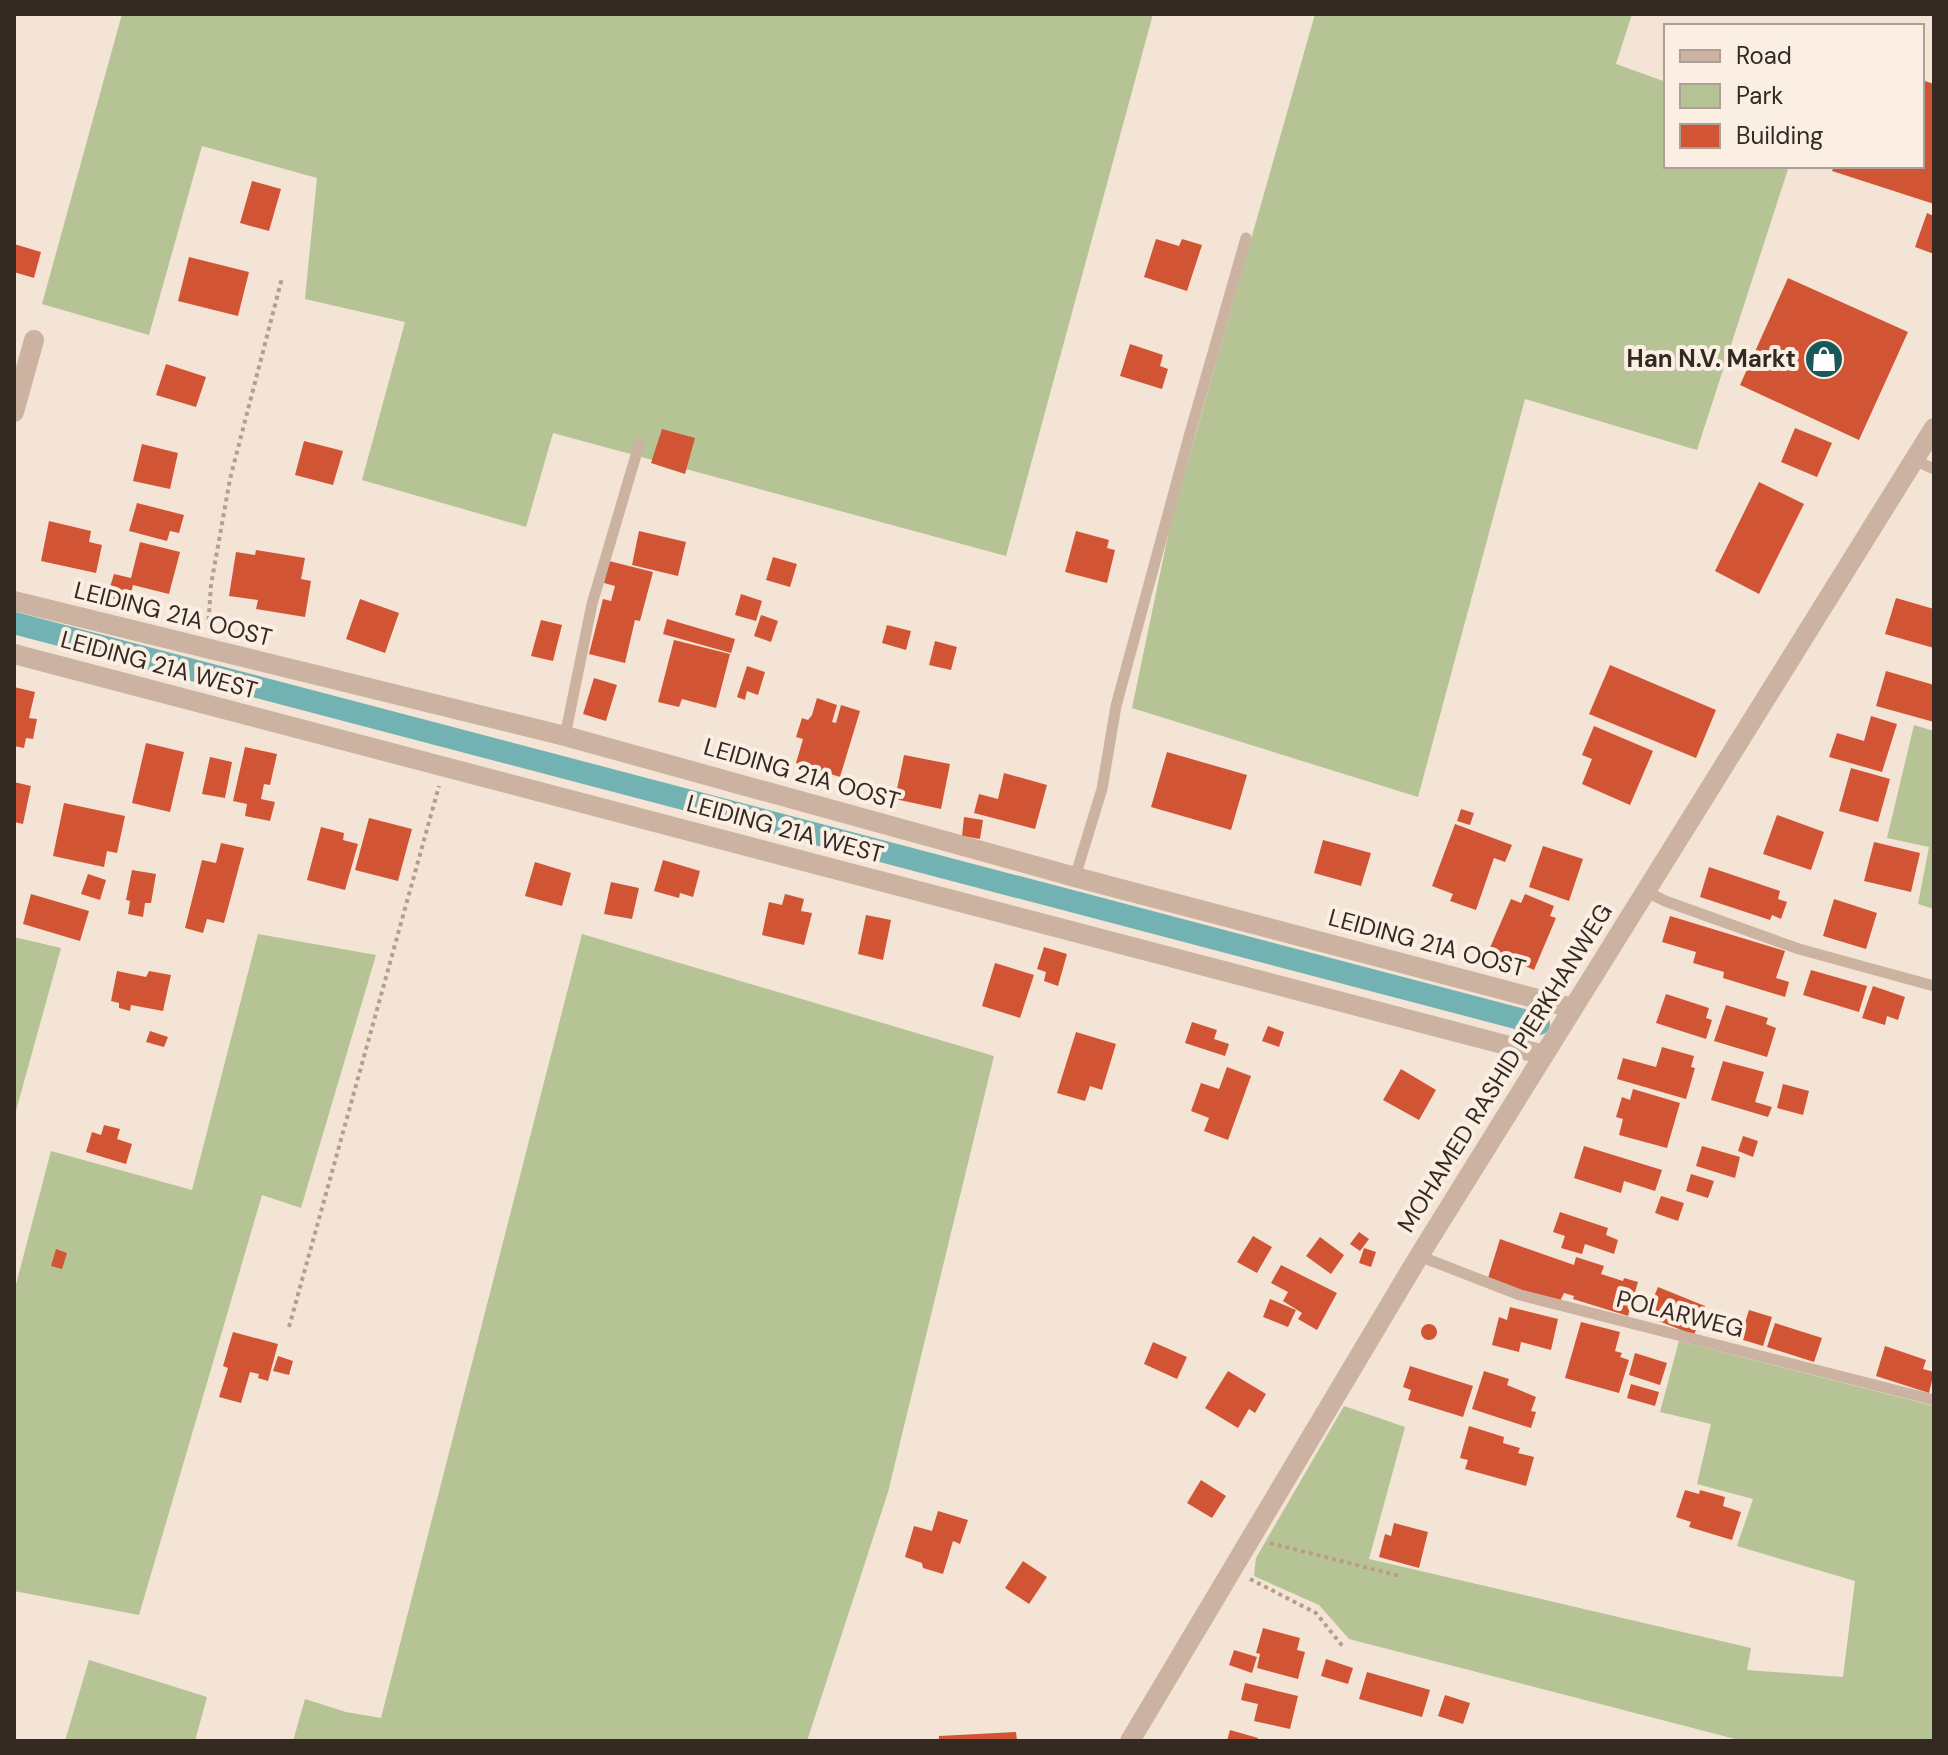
<svg xmlns="http://www.w3.org/2000/svg" width="1948" height="1755" viewBox="0 0 1948 1755" font-family="'DM Sans',sans-serif">
<style>
.green{fill:#b5c395}
.lines{fill:none;stroke-linecap:round;stroke-linejoin:round}
.canal{stroke:#72b2b2;stroke-width:22}
.building{fill:#d15535}
.path{stroke:#b89d8b;stroke-width:4;stroke-dasharray:4 4;stroke-linecap:butt}
.service{stroke:#ccb3a1;stroke-width:11}
.minor{stroke:#ccb3a1;stroke-width:20}
.tertiary{stroke:#ccb3a1;stroke-width:20}
.labels{text-anchor:middle;stroke-width:8;stroke-linejoin:round;paint-order:stroke}
.poi-label{font-size:24px;font-weight:bold;fill:#352924;stroke:#fbeee2;text-anchor:end}
.street-label{font-size:24px;fill:#352924;stroke:#fbeee2}
</style>
<rect width="100%" height="100%" fill="#f3e4d6"/>
<path class="green" d="M 122,14 L 1153,14 L 1006,556 L 553,433 L 526,527 L 362,480 L 405,322 L 305,299 L 317,178 L 202,146 L 149,335 L 42,304 Z
M 1315,14 L 1632,14 L 1616,64 L 1666,82 L 1666,166 L 1789,166 L 1697,450 L 1525,399 L 1418,797 L 1132,708 L 1171,521 Z
M 1914,725 L 1934,731 L 1934,909 L 1918,904 L 1929,847 L 1887,838 Z
M 258,934 L 376,955 L 301,1208 L 262,1195 L 139,1615 L 14,1591 L 14,1292 L 51,1151 L 192,1190 Z
M 582,934 L 994,1056 L 888,1492 L 807,1741 L 293,1741 L 305,1699 L 346,1712 L 381,1718 Z
M 14,937 L 61,948 L 14,1118 Z
M 1679,1341 L 1934,1406 L 1934,1741 L 1743,1741 L 1349,1639 L 1319,1605 L 1254,1576 L 1256,1558 L 1344,1406 L 1405,1427 L 1369,1559 L 1751,1648 L 1747,1670 L 1843,1677 L 1855,1581 L 1737,1546 L 1753,1499 L 1697,1484 L 1711,1424 L 1660,1412 Z
M 89,1660 L 207,1697 L 195,1741 L 65,1741 Z"/>
<g class="lines">
<path class="canal" d="M 14,623 L 1539,1024"/>
</g>
<path class="building" d="M 1922,80 L 1934,84 L 1934,204 L 1832,171 L 1834,166 L 1922,166 Z
M 252,181 L 281,189 L 269,231 L 240,223 Z
M 1927,213 L 1934,216 L 1934,254 L 1915,247 Z
M 1156,239 L 1179,246 L 1182,239 L 1202,245 L 1187,291 L 1144,277 Z
M 14,244 L 41,252 L 34,278 L 14,272 Z
M 189,257 L 249,272 L 238,316 L 178,301 Z
M 1788,278 L 1908,332 L 1859,440 L 1740,385 Z
M 1130,344 L 1163,355 L 1160,366 L 1168,369 L 1162,389 L 1120,376 Z
M 166,364 L 206,377 L 196,407 L 156,395 Z
M 1795,428 L 1832,443 L 1817,477 L 1781,462 Z
M 662,429 L 695,438 L 685,474 L 651,463 Z
M 304,441 L 343,451 L 333,485 L 295,475 Z
M 142,444 L 178,453 L 170,489 L 133,481 Z
M 1759,482 L 1804,504 L 1759,594 L 1715,571 Z
M 137,503 L 184,515 L 179,533 L 170,531 L 167,541 L 129,531 Z
M 49,521 L 91,531 L 89,542 L 102,545 L 96,573 L 41,561 Z
M 639,531 L 686,542 L 678,576 L 632,565 Z
M 1076,531 L 1109,540 L 1107,548 L 1115,550 L 1107,583 L 1065,572 Z
M 140,542 L 180,552 L 169,594 L 133,585 L 129,603 L 107,597 L 114,574 L 131,578 Z
M 256,550 L 305,558 L 301,579 L 311,581 L 305,617 L 256,609 L 258,600 L 229,596 L 236,552 L 255,555 Z
M 773,557 L 797,564 L 790,587 L 766,580 Z
M 609,561 L 653,572 L 640,621 L 635,620 L 625,663 L 589,654 L 603,599 L 611,601 L 615,586 L 604,583 Z
M 741,594 L 762,601 L 756,621 L 735,615 Z
M 1896,598 L 1934,609 L 1934,648 L 1885,634 Z
M 360,599 L 399,613 L 385,653 L 346,639 Z
M 761,615 L 778,621 L 771,642 L 754,636 Z
M 667,619 L 735,639 L 731,653 L 663,634 Z
M 541,620 L 562,625 L 553,661 L 531,656 Z
M 887,625 L 911,631 L 906,650 L 882,643 Z
M 674,640 L 730,654 L 716,708 L 682,699 L 679,707 L 658,702 Z
M 935,641 L 957,647 L 951,670 L 929,665 Z
M 1610,665 L 1716,710 L 1696,758 L 1589,714 Z
M 747,666 L 765,672 L 758,695 L 747,691 L 745,700 L 737,697 Z
M 1886,671 L 1934,685 L 1934,722 L 1876,706 Z
M 594,678 L 617,685 L 606,721 L 583,714 Z
M 14,687 L 35,692 L 29,718 L 37,719 L 33,739 L 26,738 L 24,748 L 14,746 Z
M 817,698 L 837,705 L 832,722 L 836,723 L 841,705 L 860,711 L 840,777 L 796,763 L 803,739 L 796,737 L 802,718 L 808,720 L 812,715 Z
M 1871,716 L 1897,724 L 1882,772 L 1829,757 L 1837,733 L 1864,741 Z
M 1594,726 L 1653,751 L 1630,805 L 1582,784 L 1592,759 L 1582,755 Z
M 146,743 L 184,752 L 170,812 L 132,803 Z
M 245,747 L 277,754 L 270,785 L 264,784 L 261,799 L 275,802 L 270,821 L 245,816 L 247,804 L 233,801 Z
M 1167,752 L 1247,775 L 1231,830 L 1151,807 Z
M 904,755 L 950,764 L 941,809 L 895,799 Z
M 210,757 L 232,762 L 225,798 L 202,794 Z
M 1851,768 L 1890,779 L 1878,822 L 1839,811 Z
M 1004,773 L 1047,785 L 1035,829 L 974,813 L 979,794 L 998,799 Z
M 14,782 L 31,786 L 23,824 L 14,822 Z
M 64,803 L 125,816 L 117,853 L 107,851 L 104,867 L 53,856 Z
M 1461,809 L 1474,813 L 1470,825 L 1457,821 Z
M 1777,815 L 1824,832 L 1811,870 L 1763,854 Z
M 964,817 L 983,820 L 980,839 L 962,836 Z
M 369,818 L 412,829 L 398,881 L 355,870 Z
M 1455,824 L 1512,845 L 1505,862 L 1494,858 L 1476,910 L 1450,901 L 1453,894 L 1432,886 Z
M 321,827 L 344,833 L 343,840 L 358,844 L 345,890 L 307,880 Z
M 1323,840 L 1371,853 L 1361,886 L 1314,873 Z
M 1874,842 L 1920,853 L 1911,892 L 1864,881 Z
M 221,843 L 244,848 L 224,923 L 207,919 L 203,933 L 185,928 L 202,860 L 216,863 Z
M 1543,846 L 1583,859 L 1569,901 L 1529,887 Z
M 663,860 L 700,871 L 693,897 L 680,893 L 679,898 L 654,891 Z
M 535,862 L 571,873 L 562,906 L 525,896 Z
M 1709,867 L 1780,891 L 1778,899 L 1787,902 L 1781,919 L 1772,915 L 1770,920 L 1700,897 Z
M 132,870 L 156,874 L 151,903 L 145,903 L 143,917 L 128,914 L 130,901 L 126,900 Z
M 88,874 L 106,880 L 100,900 L 81,894 Z
M 611,882 L 639,888 L 632,919 L 604,914 Z
M 31,894 L 89,911 L 80,941 L 23,924 Z
M 785,894 L 804,899 L 801,911 L 812,913 L 804,945 L 762,935 L 769,902 L 782,905 Z
M 1525,894 L 1554,906 L 1550,916 L 1556,918 L 1534,970 L 1489,950 L 1511,899 L 1521,903 Z
M 1834,899 L 1877,913 L 1866,949 L 1823,936 Z
M 866,915 L 891,920 L 883,960 L 858,954 Z
M 1670,916 L 1785,951 L 1776,978 L 1789,982 L 1785,997 L 1723,978 L 1724,972 L 1693,963 L 1696,952 L 1662,942 Z
M 1044,947 L 1067,954 L 1058,986 L 1044,981 L 1046,972 L 1037,969 Z
M 995,963 L 1034,975 L 1020,1018 L 982,1006 Z
M 1811,970 L 1867,986 L 1859,1012 L 1803,995 Z
M 117,971 L 146,977 L 149,971 L 171,975 L 163,1011 L 131,1005 L 130,1011 L 119,1008 L 119,1003 L 111,1001 Z
M 1873,986 L 1905,997 L 1898,1020 L 1887,1016 L 1885,1025 L 1862,1018 Z
M 1666,994 L 1709,1008 L 1706,1018 L 1712,1020 L 1706,1039 L 1656,1023 Z
M 1726,1005 L 1768,1018 L 1766,1024 L 1776,1028 L 1767,1057 L 1714,1041 Z
M 1192,1022 L 1217,1030 L 1214,1039 L 1229,1044 L 1225,1056 L 1185,1043 Z
M 1268,1026 L 1284,1032 L 1279,1047 L 1262,1041 Z
M 150,1031 L 168,1037 L 164,1047 L 146,1042 Z
M 1076,1032 L 1116,1044 L 1102,1090 L 1090,1086 L 1085,1101 L 1057,1093 Z
M 1662,1047 L 1694,1056 L 1691,1067 L 1695,1068 L 1686,1099 L 1617,1079 L 1623,1058 L 1656,1067 Z
M 1723,1061 L 1764,1072 L 1755,1102 L 1772,1107 L 1768,1117 L 1711,1100 Z
M 1227,1067 L 1251,1076 L 1228,1140 L 1204,1131 L 1209,1118 L 1191,1111 L 1201,1083 L 1219,1089 Z
M 1401,1069 L 1436,1090 L 1419,1120 L 1383,1100 Z
M 1783,1084 L 1809,1091 L 1803,1115 L 1777,1108 Z
M 1633,1089 L 1680,1103 L 1667,1148 L 1619,1135 L 1623,1119 L 1616,1117 L 1622,1097 L 1630,1100 Z
M 104,1125 L 120,1129 L 117,1139 L 132,1144 L 126,1164 L 86,1152 L 92,1132 L 101,1135 Z
M 1743,1136 L 1758,1141 L 1753,1157 L 1738,1151 Z
M 1584,1146 L 1662,1170 L 1655,1191 L 1624,1181 L 1621,1193 L 1574,1178 Z
M 1702,1146 L 1740,1157 L 1735,1178 L 1696,1166 Z
M 1691,1174 L 1714,1181 L 1708,1198 L 1686,1191 Z
M 1661,1196 L 1684,1203 L 1678,1221 L 1655,1213 Z
M 1560,1212 L 1608,1228 L 1606,1235 L 1618,1240 L 1614,1254 L 1585,1244 L 1582,1254 L 1561,1248 L 1565,1236 L 1553,1232 Z
M 1359,1232 L 1369,1239 L 1360,1251 L 1350,1244 Z
M 1253,1236 L 1272,1247 L 1257,1273 L 1237,1262 Z
M 1320,1237 L 1344,1255 L 1331,1274 L 1306,1256 Z
M 1500,1239 L 1574,1265 L 1576,1257 L 1604,1266 L 1601,1274 L 1623,1281 L 1624,1278 L 1638,1282 L 1628,1316 L 1573,1299 L 1574,1296 L 1564,1293 L 1559,1303 L 1488,1278 Z
M 1364,1248 L 1376,1252 L 1371,1267 L 1359,1263 Z
M 56,1249 L 67,1253 L 62,1269 L 51,1266 Z
M 1281,1265 L 1337,1293 L 1317,1330 L 1298,1319 L 1302,1313 L 1283,1301 L 1288,1292 L 1271,1283 Z
M 1658,1287 L 1705,1306 L 1694,1335 L 1646,1316 Z
M 1270,1299 L 1296,1310 L 1288,1327 L 1263,1317 Z
M 1510,1307 L 1558,1319 L 1551,1350 L 1521,1342 L 1519,1352 L 1492,1345 L 1499,1317 L 1507,1320 Z
M 1749,1310 L 1772,1317 L 1763,1346 L 1740,1339 Z
M 1581,1322 L 1620,1332 L 1615,1351 L 1622,1353 L 1620,1357 L 1629,1360 L 1619,1393 L 1565,1378 Z
M 1775,1323 L 1822,1338 L 1814,1362 L 1767,1347 Z
M1421 1332a8 8 0 1 1 16 0a8 8 0 1 1-16 0Z
M 233,1332 L 278,1344 L 268,1381 L 258,1378 L 259,1374 L 250,1372 L 241,1403 L 219,1397 L 228,1368 L 223,1366 Z
M 1153,1342 L 1187,1357 L 1177,1379 L 1144,1364 Z
M 1885,1346 L 1926,1360 L 1923,1369 L 1934,1372 L 1929,1393 L 1876,1376 Z
M 1635,1353 L 1667,1363 L 1660,1385 L 1629,1375 Z
M 278,1356 L 293,1361 L 289,1375 L 273,1371 Z
M 1410,1366 L 1473,1386 L 1463,1417 L 1408,1400 L 1411,1390 L 1403,1387 Z
M 1228,1371 L 1266,1394 L 1255,1413 L 1249,1409 L 1238,1428 L 1205,1408 Z
M 1484,1371 L 1509,1379 L 1507,1385 L 1536,1397 L 1531,1411 L 1536,1412 L 1531,1428 L 1472,1409 Z
M 1631,1384 L 1659,1392 L 1655,1406 L 1627,1398 Z
M 1469,1426 L 1504,1437 L 1503,1443 L 1520,1448 L 1518,1453 L 1534,1457 L 1526,1486 L 1465,1469 L 1468,1460 L 1460,1458 Z
M 1201,1480 L 1226,1496 L 1212,1518 L 1187,1503 Z
M 1685,1490 L 1699,1494 L 1700,1490 L 1725,1497 L 1723,1506 L 1741,1512 L 1732,1540 L 1689,1527 L 1691,1522 L 1676,1517 Z
M 938,1511 L 968,1520 L 960,1544 L 953,1541 L 943,1574 L 923,1568 L 922,1563 L 905,1557 L 914,1526 L 932,1531 Z
M 1394,1523 L 1428,1532 L 1419,1568 L 1379,1557 L 1385,1534 L 1391,1536 Z
M 1023,1561 L 1047,1577 L 1029,1604 L 1005,1588 Z
M 1263,1628 L 1300,1638 L 1297,1650 L 1305,1652 L 1298,1679 L 1257,1668 L 1260,1654 L 1256,1653 Z
M 1234,1650 L 1257,1657 L 1252,1673 L 1229,1665 Z
M 1326,1659 L 1353,1668 L 1348,1684 L 1321,1676 Z
M 1367,1672 L 1430,1690 L 1422,1717 L 1359,1699 Z
M 1245,1683 L 1298,1696 L 1290,1729 L 1254,1721 L 1258,1704 L 1241,1700 Z
M 1445,1695 L 1470,1703 L 1463,1724 L 1438,1716 Z
M 1230,1730 L 1258,1738 L 1257,1741 L 1227,1741 Z
M 1016,1732 L 1017,1741 L 939,1741 L 939,1736 Z"/>
<g class="lines">
<path class="path" d="M 208,628 L 211,585 L 230,479 L 282,278
M 289,1327 L 439,786
M 1270,1543 L 1400,1576
M 1250,1579 L 1316,1613 L 1344,1648"/>
<path class="service" d="M 1914,460 L 1934,469
M 565,736 L 592,604 L 639,445
M 1075,877 L 1102,789 L 1116,706 L 1190,433 L 1246,238
M 1645,891 L 1665,901 L 1799,949 L 1934,986
M 1419,1256 L 1520,1295 L 1934,1400"/>
<path class="minor" d="M 14,412 L 34,340
M 14,601 L 565,736 L 1075,877 L 1572,1008
M 14,654 L 1544,1055"/>
<path class="tertiary" d="M 1130,1741 L 1419,1256 L 1934,428"/>
</g>
<defs>
<g id="shop-disc" transform="scale(2)"><circle r="9.5" fill="#17585a" stroke="#fbeee2"/><path d="M-5-2.5h2.3a2.7 3.5 0 0 1 5.4 0H5L5.5 6h-11ZM-1.5-2.5h3a1.5 2.3 0 0 0-3 0Z" fill="#fff"/></g>
</defs>
<g fill-rule="evenodd">
<use href="#shop-disc" x="1824" y="359"/>
</g>
<g class="labels">
<g class="poi-label">
<text x="1796" y="367">Han N.V. Markt</text>
</g>
<g class="street-label">
<text transform="translate(173 614) rotate(14)" y="8">LEIDING 21A OOST</text>
<text transform="translate(159 665) rotate(15)" y="8">LEIDING 21A WEST</text>
<text transform="translate(802 774) rotate(16)" y="8">LEIDING 21A OOST</text>
<text transform="translate(785 829) rotate(15)" y="8">LEIDING 21A WEST</text>
<text transform="translate(1427 943) rotate(15)" y="8">LEIDING 21A OOST</text>
<text transform="translate(1505 1068) rotate(-58)" y="8">MOHAMED RASHID PIERKHANWEG</text>
<text transform="translate(1680 1314) rotate(14)" y="8">POLARWEG</text>
</g>
</g>
<rect width="1948" height="1755" fill="none" stroke="#352924" stroke-width="32"/>
<rect x="1664" y="24" width="260" height="144" fill="#fbeee2" stroke="#ac9f96" stroke-width="2"/>
<rect x="1680" y="50" width="40" height="12" fill="#ccb3a1" stroke="#ac9f96" stroke-width="2"/>
<text x="1736" y="64" font-size="24" fill="#352924">Road</text>
<rect x="1680" y="84" width="40" height="24" fill="#b5c395" stroke="#ac9f96" stroke-width="2"/>
<text x="1736" y="104" font-size="24" fill="#352924">Park</text>
<rect x="1680" y="124" width="40" height="24" fill="#d15535" stroke="#ac9f96" stroke-width="2"/>
<text x="1736" y="144" font-size="24" fill="#352924">Building</text>
</svg>
